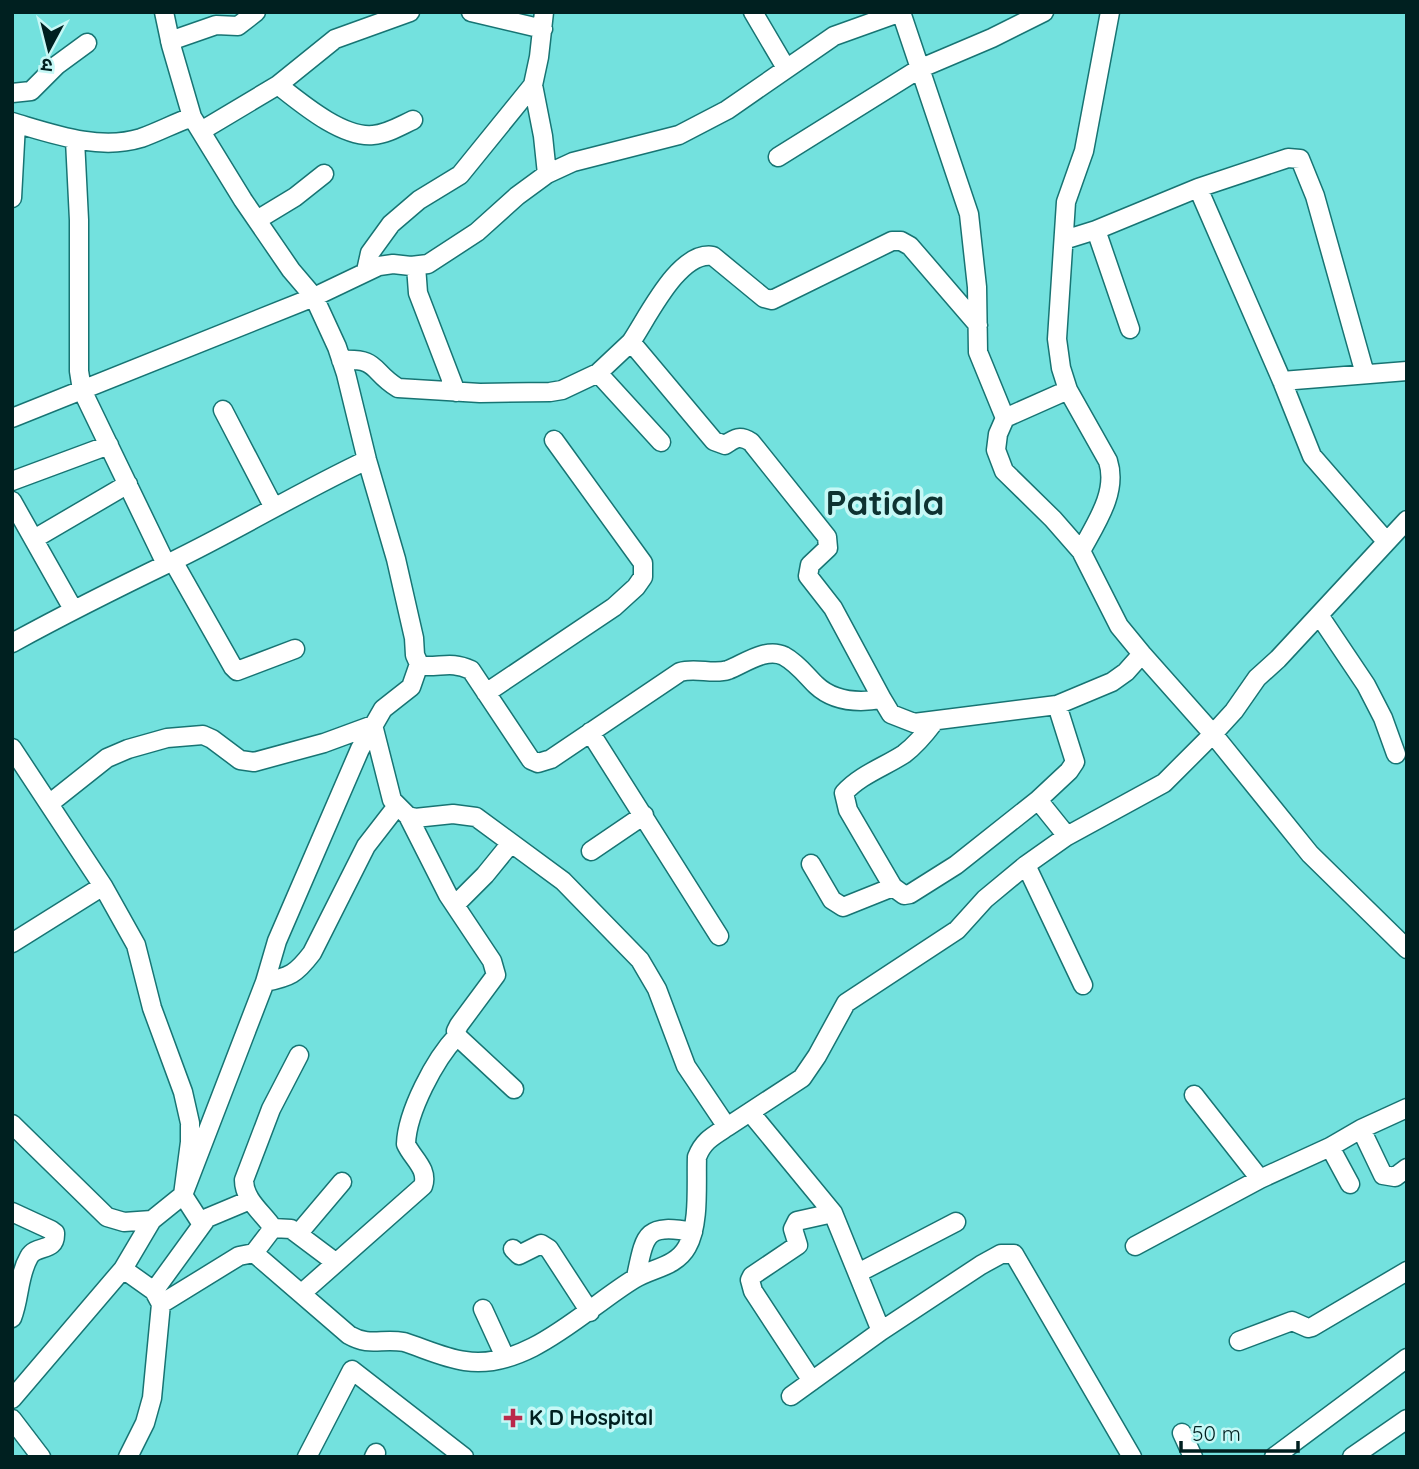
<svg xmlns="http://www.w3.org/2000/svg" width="1419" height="1469" viewBox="0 0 1419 1469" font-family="Quicksand,'Noto Sans Devanagari',sans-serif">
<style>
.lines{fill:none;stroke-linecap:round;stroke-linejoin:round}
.minor-casing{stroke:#177473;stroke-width:21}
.minor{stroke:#fff;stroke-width:18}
.poi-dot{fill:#ba294b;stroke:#c6f8f6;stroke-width:2.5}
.labels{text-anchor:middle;stroke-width:7;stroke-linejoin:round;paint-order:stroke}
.poi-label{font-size:21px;font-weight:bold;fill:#002020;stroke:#c6f8f6;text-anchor:start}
.town-label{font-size:35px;font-weight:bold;fill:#0e3231;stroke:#c6f8f6}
</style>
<rect width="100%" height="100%" fill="#73e1de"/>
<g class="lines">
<g class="minor-casing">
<path id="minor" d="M 164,12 L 171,45 L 192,117 L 243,200 L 291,270 L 314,297 L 337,347 L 346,374 L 367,460 L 396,559 L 414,638 L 415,655 L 419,664 L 423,666 C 443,667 451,661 471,670 L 531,760 L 538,763 L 551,759 L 680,672 C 696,667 713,675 728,670 C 744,664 766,647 784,656 C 797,663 806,675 816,685 C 834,702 859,703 882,699 L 891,714 L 914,723 L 1057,705 L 1112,682 L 1126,672 L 1142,654
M 471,12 L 543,29
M 753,12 L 786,68
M 901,12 L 969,214 L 977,287 L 978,352 L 1005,418 L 1068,390
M 1110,12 L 1084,151 L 1066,202 L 1057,339 L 1061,368 L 1068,390 L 1108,461 C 1118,492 1096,523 1081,551 L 1119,626 L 1142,654 L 1213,734 L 1310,854 L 1407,949
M 170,41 L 216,25 L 238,26 L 256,12
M 278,85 C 301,103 342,138 373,135 C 387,134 400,126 413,120
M 533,85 L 543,136 L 547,174
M 12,93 L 31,91 L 57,65 L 87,43
M 12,122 C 53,134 99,151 141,138 C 158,132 175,123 192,117
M 201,131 L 278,85 L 335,39 L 410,12
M 75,140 L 79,220 L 79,371 L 82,390 L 166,564
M 778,157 L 919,69 L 992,38 L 1044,12
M 1198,188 L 1288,158 L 1300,159 L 1315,196 L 1365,374
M 12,198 L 16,124
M 257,220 L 295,197 L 324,174
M 1096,230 L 1198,188 L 1282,381 L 1312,456 L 1386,541
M 1064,240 L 1096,230 L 1130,329
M 416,266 L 418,293 L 456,392
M 366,271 L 370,253 L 391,224 L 419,200 L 460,175 L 533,85 L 539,57 L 544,12
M 631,342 C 648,317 679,250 713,256 L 764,298 L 772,300 L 892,241 L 901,241 L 910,246 L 978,325
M 341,360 C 380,358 370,371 398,388 L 480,393 L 550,392 L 562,390 L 598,373 L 631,342 L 714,441 L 725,445 C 735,438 740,435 751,442 L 827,537 L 828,548 L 810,565 L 808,576 L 833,608 L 882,699
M 598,373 L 661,442
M 1282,381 L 1407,371
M 223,410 L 273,506
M 12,418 L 314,297 L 379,266 L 393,264 L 411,266 L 428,264 L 477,232 L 517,196 L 547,174 L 573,162 L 679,135 L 727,110 L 834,36 L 901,12
M 1005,418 L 998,434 L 996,450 L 1004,471 L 1053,519 L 1081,551
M 12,481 L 109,445
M 12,501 L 73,609
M 34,539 L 128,484
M 173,561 L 233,667 L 237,671 L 295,649
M 1319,615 L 1366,685 L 1383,718 L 1396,754
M 12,643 C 65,614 119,587 173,561 C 239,529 301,491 367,460
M 486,693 L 614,607 L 636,587 L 643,577 L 643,563 L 554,440
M 590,732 L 719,936
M 12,748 L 103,886 L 136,945 L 152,1008 L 183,1092 L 190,1123 L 190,1142 L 183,1195 L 201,1223
M 1038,800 L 1069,771 L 1075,762 L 1057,705
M 49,804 L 107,758 L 128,749 L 167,738 L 203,735 L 212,739 L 240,760 L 254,762 L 324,743 L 373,725 L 392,800 L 408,816 L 415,818 L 453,814 L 476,817 L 563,881 L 640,960 L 657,989 L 686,1066 L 727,1127 L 802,1078 L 817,1056 L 846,1003 L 957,930 L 985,899 L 1026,865 L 1067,836 L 1164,783 L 1213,734 L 1234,711 L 1257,678 L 1278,659 L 1407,520
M 408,816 L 448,895 L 492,961 L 496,975 L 459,1025 L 456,1031 L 457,1036 L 514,1089
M 591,851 L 644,815
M 811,864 L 832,900 L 843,907 L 893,887 L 904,895 L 910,894 L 956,865 L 1038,800 L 1067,836
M 1026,865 L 1083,985
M 893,887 L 848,810 L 844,793 C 860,775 884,767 904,754 C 916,745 925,734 934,722
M 455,905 L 485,875 L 511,843
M 12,943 L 103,886
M 265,982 C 290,977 296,974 312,953 L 366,846 L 397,806
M 1194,1095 L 1260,1179
M 750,1112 L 833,1213 L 881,1331 L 981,1265 L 1001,1254 L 1014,1254 L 1132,1457
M 12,1124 L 107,1217 L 124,1222 L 152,1220
M 1361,1129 L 1407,1108
M 1330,1147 L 1350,1184
M 12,1212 L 51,1230 L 55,1233 C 56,1253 36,1244 29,1257 C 18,1276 20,1298 12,1318
M 273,1228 L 291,1229 L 335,1262
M 298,1234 L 342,1182
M 1135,1246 L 1260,1179 L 1330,1147 L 1361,1129 L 1383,1175 L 1395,1177 L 1407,1168
M 513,1249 L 519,1255 L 541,1244 L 549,1249 L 590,1312
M 254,1253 L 273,1228 C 263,1213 244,1200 244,1180 L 271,1109 L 299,1055
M 123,1269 L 154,1291 L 161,1304 L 239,1256 L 254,1253 L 349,1335 C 370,1347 381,1338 404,1342 C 423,1348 444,1358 465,1361 C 527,1371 586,1308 634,1279 C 652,1268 676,1267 687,1247 C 700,1225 696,1182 697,1157 C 703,1141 713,1136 727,1127
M 858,1273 L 956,1222
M 636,1277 C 645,1234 645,1223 693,1232
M 154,1291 L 207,1218 L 250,1200
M 302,1293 L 423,1186 C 429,1169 412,1158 406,1144 C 407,1112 435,1059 457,1036
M 483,1309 L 505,1357
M 1239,1341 L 1292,1321 L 1308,1328 L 1312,1327 L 1407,1271
M 812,1381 L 753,1291 L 750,1280 L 752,1276 L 798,1245 L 793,1229 L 797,1221 L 833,1213
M 791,1396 L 881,1331
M 12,1399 L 123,1269 L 152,1220 L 183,1195 L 265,982 L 277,941 L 360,749 L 383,709 L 411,687 L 419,664
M 12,1419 L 41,1457
M 1182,1433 L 1193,1457
M 128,1457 L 145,1423 L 152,1398 L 161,1304
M 307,1457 L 352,1370 L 464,1457
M 374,1457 L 376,1453
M 1274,1457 L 1407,1358
M 1352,1457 L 1407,1419"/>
</g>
<use href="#minor" class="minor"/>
</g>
<path class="poi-dot" d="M509.5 1407.5h7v7h7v7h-7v7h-7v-7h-7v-7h7z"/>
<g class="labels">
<g class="poi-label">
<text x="529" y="1425">K D Hospital</text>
</g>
<g class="town-label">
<text x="885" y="515">Patiala</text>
</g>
</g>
<rect width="1419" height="1469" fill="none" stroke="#002020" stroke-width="28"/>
<g transform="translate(49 49) rotate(187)" stroke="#c6f8f6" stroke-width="5" paint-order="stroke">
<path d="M0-5L12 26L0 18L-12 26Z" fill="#002020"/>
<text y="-10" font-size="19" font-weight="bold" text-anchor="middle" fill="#002020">उ</text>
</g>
<path d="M1181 1441v10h117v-10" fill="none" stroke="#002020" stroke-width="3.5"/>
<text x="1192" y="1441" font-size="21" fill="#002020" stroke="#c6f8f6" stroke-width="5" paint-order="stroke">50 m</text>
</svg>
